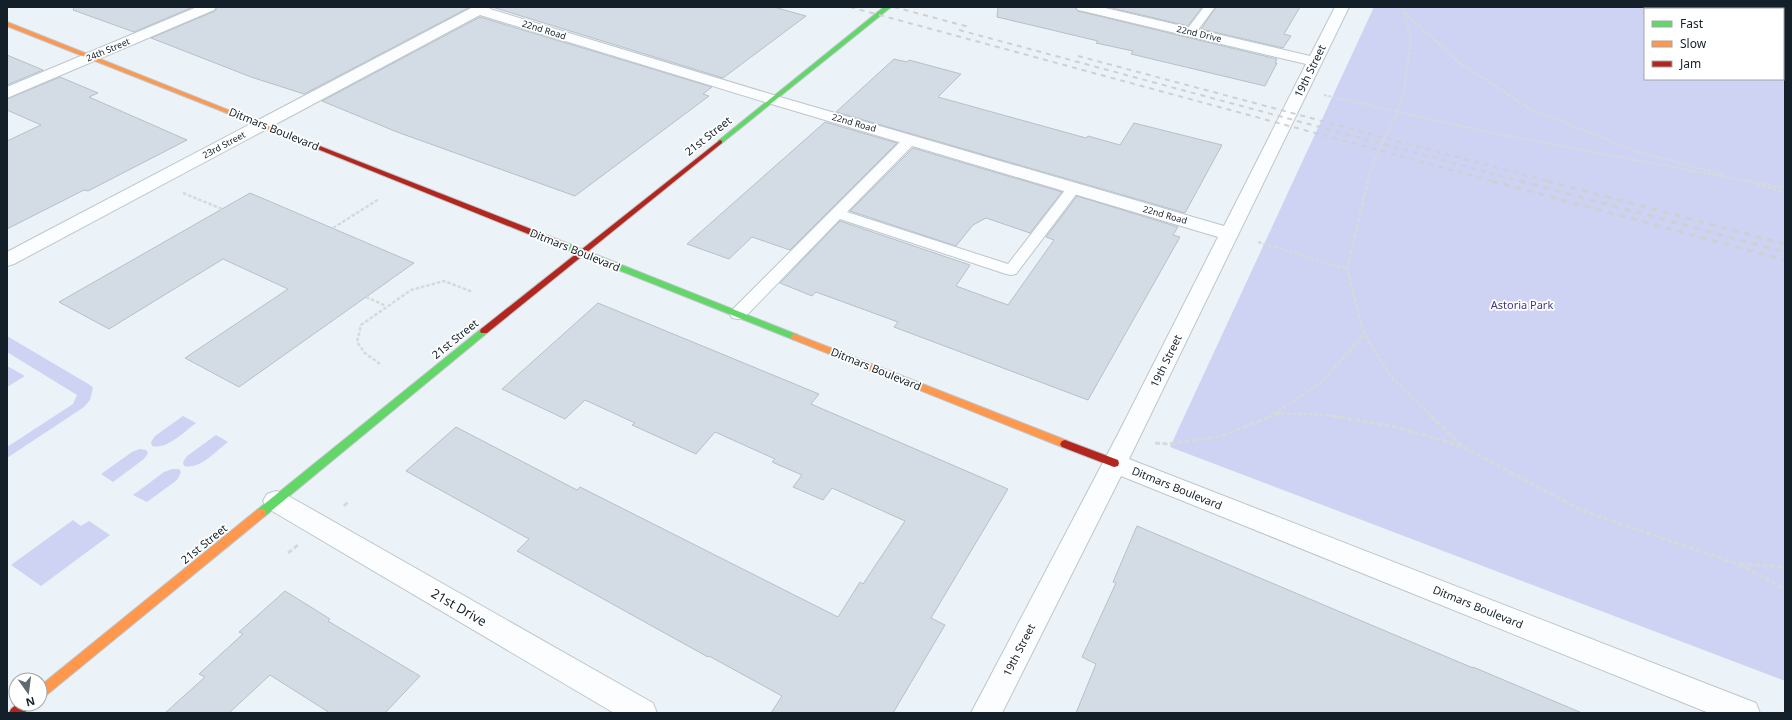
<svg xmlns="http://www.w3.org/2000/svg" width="1792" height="720" viewBox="0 0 1792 720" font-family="'Noto Sans',sans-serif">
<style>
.green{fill:#ced3f4;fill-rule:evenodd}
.building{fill:#d3dbe4;stroke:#b8bfc7}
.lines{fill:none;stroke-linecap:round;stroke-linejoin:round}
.lane-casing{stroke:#bdc6cd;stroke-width:2}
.street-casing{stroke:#bdc6cd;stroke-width:2}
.fast-casing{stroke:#bdc6cd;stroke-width:2}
.slow-casing{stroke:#bdc6cd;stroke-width:2}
.jam-casing{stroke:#bdc6cd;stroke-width:2}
.path-far2{stroke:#d7dadb;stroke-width:2;stroke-dasharray:3 1.5;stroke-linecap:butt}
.path-far1{stroke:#d7dadb;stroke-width:2.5;stroke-dasharray:3.5 2;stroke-linecap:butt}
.path{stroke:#d7dadb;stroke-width:3;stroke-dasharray:5 2.5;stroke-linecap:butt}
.lane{fill:#fcfdfe;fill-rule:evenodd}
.street{fill:#fcfdfe;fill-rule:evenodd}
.fast{fill:#63d668;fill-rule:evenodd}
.slow{fill:#ff974d;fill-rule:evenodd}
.jam{fill:#b3261e;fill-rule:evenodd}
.rail-far1{stroke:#ced1d3;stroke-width:2;stroke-dasharray:5 5;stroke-linecap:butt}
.rail{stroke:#ced1d3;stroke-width:3;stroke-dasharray:6 6;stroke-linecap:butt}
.labels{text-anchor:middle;stroke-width:3.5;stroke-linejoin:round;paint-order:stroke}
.far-street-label{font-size:9px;fill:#142029;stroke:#fff}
.street-label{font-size:11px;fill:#142029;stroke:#fff}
.park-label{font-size:11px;fill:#3f3886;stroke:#fff}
.near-street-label{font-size:13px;fill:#142029;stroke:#fff}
</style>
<rect width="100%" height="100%" fill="#ebf3f8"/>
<path class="green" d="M 1374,7 L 1785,7 L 1785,681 L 1170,447 ZM 1645,9 L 1783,9 L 1783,79 L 1645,79 Z
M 7,336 L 90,385 L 93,388 L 90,400 L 84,407 L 7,458 L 7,447 L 73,404 L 77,395 L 7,352 Z
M 7,366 L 25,376 L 7,387 Z
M 183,416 L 196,423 C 185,431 167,450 152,446 L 151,442 L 155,436 Z
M 216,435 L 228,442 C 216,451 200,470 184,466 L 183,462 L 187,456 Z
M 140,449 L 146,450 L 148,453 L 144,459 L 113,482 L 101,474 L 132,452 Z
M 172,469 L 179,469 L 181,472 L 177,480 L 147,502 L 133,495 L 164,472 Z
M 73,520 L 81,526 L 89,521 L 110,535 L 41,586 L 11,565 Z"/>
<path class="building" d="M 74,7 L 193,7 L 134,32 L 73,10 Z
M 217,7 L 470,7 L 304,94 L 251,77 L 151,38 L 215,11 Z
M 492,7 L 774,7 L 806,16 L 723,78 Z
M 998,7 L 1075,7 L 1078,11 L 1277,59 L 1275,63 L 1277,63 L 1265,86 L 1131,54 L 1133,51 L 1096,43 L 1098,41 L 997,17 Z
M 1108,7 L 1202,7 L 1188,26 Z
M 1216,7 L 1300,7 L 1284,34 L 1291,36 L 1283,48 L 1201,29 Z
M 480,17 L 712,87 L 703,94 L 709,96 L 575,196 L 397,132 L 322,101 Z
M 7,55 L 43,70 L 7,85 Z
M 894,59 L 907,62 L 909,60 L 961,74 L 938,97 L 1086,138 L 1088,136 L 1120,145 L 1134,123 L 1222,145 L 1185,213 L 836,112 Z
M 60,77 L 98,93 L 89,97 L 187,140 L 88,191 L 84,190 L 7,229 L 7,141 L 41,125 L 7,110 L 7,99 Z
M 825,122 L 897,143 L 790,250 L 752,237 L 729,259 L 687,244 Z
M 913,148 L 1062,192 L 1030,233 L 986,218 L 973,225 L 956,246 L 850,211 Z
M 250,193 L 414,263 L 239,387 L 185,358 L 288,289 L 223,259 L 109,329 L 59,302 Z
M 1077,196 L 1178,227 L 1173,235 L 1180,237 L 1088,400 L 894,327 L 898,322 L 816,292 L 812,296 L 780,283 L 840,221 L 970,265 L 956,286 L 1008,305 L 1054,240 L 1046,237 Z
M 598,303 L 819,394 L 811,404 L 1008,489 L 931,618 L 945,625 L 893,713 L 771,713 L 782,696 L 709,656 L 708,657 L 661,631 L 517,551 L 529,539 L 406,471 L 456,427 L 577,490 L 580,487 L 838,617 L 860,582 L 863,584 L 905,521 L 832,488 L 823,500 L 793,487 L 802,475 L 772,462 L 775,459 L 715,432 L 696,454 L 632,425 L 635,423 L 585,400 L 565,419 L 502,389 Z
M 1137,526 L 1473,668 L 1473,667 L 1582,713 L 1076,713 L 1096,664 L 1082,657 L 1116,583 L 1113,582 Z
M 285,591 L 330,619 L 328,621 L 420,676 L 385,713 L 330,713 L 270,675 L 229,713 L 165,713 L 205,677 L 199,674 L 243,634 L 239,632 Z"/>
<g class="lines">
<g class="lane-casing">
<path id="lane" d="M 1204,7 L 1215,7 L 1195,34 L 1187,34 L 1185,32 Z
M 910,136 L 915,137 L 917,140 L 915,143 L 847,212 L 1008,264 L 1069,185 L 1079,185 L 1081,188 L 1016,274 L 1011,275 L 1006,274 L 840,219 L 744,318 L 738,319 L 732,318 L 730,314 L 732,310 L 905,137 Z"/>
</g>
<g class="street-casing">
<path id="street" d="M 197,7 L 216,7 L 214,10 L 7,98 L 7,87 Z
M 473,7 L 491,7 L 490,9 L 780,97 L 1224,226 L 1306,64 L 1083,11 L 1078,10 L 1076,7 L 1101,7 L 1310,56 L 1335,7 L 1349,7 L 1129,459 L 1756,703 L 1760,713 L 1709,713 L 1121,476 L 1002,713 L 971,713 L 1118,434 L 1218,237 L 768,103 L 480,15 L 14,264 L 7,266 L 7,252 Z
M 276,491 L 285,494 L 653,703 L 657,713 L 614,713 L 267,508 L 263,501 L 267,494 Z"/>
</g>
<g class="fast-casing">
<path id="fast" d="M 884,7 L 891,7 L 722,143 L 718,143 L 718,141 Z
M 558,242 L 564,242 L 798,335 L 799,337 L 795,340 L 792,339 L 558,246 L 557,244 Z
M 484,328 L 488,331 L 487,333 L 265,516 L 261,517 L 257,516 L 256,513 L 257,510 L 481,329 Z"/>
</g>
<g class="slow-casing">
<path id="slow" d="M 7,22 L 314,144 L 316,145 L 312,147 L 310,146 L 7,26 Z
M 795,334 L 1068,441 L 1070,444 L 1068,447 L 1062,447 L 792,339 L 791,337 L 792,335 Z
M 261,509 L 265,510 L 266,513 L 265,516 L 44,697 L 40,699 L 40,686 L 257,510 Z"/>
</g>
<g class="jam-casing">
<path id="jam" d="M 720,140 L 722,141 L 722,143 L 487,333 L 481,333 L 480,331 L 481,329 Z
M 312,143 L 564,242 L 565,244 L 564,246 L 558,246 L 310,146 L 308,145 Z
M 1065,440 L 1118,460 L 1119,463 L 1118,466 L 1114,467 L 1062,447 L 1060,444 L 1062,441 Z
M 17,704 L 32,704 C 28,715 19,713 9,713 L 11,709 Z"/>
</g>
<path class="path-far2" d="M 1405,13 L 1461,64 L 1532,110 L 1635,151 L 1725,175
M 1324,95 L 1492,133 L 1752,182
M 1367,182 L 1374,161 L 1397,112 L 1404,91 L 1411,40 L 1403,7"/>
<path class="path-far1" d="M 1368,181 L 1347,269 L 1364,334 L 1393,379 L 1432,417
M 1747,181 L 1785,188
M 1757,184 L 1785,193
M 183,193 L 222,209
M 333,228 L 379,199
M 1258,242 L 1347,269
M 366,297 L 386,306
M 380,364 L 365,353 L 357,342 L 361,325 L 411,290 L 444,281 L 473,292
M 1276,414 L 1315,414 L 1341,417
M 1269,417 L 1321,383 L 1364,334"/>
<path class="path" d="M 1333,416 L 1396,427 L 1461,446
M 1431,416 L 1463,447 L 1583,511 L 1738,564 L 1785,589
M 1155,443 L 1168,444 L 1222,436 L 1271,416
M 344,506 L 349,501
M 288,553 L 298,545
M 1740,564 L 1785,567"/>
<use href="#lane" class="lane"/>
<use href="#street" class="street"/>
<use href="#fast" class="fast"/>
<use href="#slow" class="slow"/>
<use href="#jam" class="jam"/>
<path class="rail-far1" d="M 850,7 L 1496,182
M 894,7 L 969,27
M 959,30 L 1524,182
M 1078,56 L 1551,182"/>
<path class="rail" d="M 1492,181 L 1785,260
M 1520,181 L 1785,252
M 1547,181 L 1785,244"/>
</g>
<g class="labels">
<g class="far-street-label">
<text transform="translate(544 30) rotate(17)" y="3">22nd Road</text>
<text transform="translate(1199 34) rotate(13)" y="3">22nd Drive</text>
<text transform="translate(108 50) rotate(-23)" y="3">24th Street</text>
<text transform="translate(854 123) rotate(16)" y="3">22nd Road</text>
<text transform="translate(224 145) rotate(-28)" y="3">23rd Street</text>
<text transform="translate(1165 215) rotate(16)" y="3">22nd Road</text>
</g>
<g class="street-label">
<text transform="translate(1310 71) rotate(-64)" y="4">19th Street</text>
<text transform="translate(274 129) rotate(22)" y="4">Ditmars Boulevard</text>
<text transform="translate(708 136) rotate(-38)" y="4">21st Street</text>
<text transform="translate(575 250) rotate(22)" y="4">Ditmars Boulevard</text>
<text transform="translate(455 339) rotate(-39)" y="4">21st Street</text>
<text transform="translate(1166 361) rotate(-64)" y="4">19th Street</text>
<text transform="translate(876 369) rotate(22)" y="4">Ditmars Boulevard</text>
<text transform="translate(1177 488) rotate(22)" y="4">Ditmars Boulevard</text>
<text transform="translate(204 544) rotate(-39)" y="4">21st Street</text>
<text transform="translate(1478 607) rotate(22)" y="4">Ditmars Boulevard</text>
<text transform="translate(1019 650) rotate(-63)" y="4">19th Street</text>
</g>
<g class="park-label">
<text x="1522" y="309">Astoria Park</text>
</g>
<g class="near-street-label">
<text transform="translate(459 607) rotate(30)" y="5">21st Drive</text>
</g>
</g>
<rect width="1792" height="720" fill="none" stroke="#142029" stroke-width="16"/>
<rect x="1644" y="8" width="140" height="72" fill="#ffffff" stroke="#a1a6a9"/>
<rect x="1652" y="21" width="20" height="6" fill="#63d668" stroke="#a1a6a9"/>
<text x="1680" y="28" font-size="12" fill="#142029">Fast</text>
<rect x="1652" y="41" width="20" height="6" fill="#ff974d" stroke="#a1a6a9"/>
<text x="1680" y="48" font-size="12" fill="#142029">Slow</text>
<rect x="1652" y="61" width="20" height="6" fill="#b3261e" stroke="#a1a6a9"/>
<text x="1680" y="68" font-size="12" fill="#142029">Jam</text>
<g transform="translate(28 692) rotate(166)"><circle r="19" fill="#ffffff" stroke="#a1a6a9"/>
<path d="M0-3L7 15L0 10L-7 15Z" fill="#5f6a71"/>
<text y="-6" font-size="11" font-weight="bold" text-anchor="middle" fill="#142029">N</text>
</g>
</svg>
